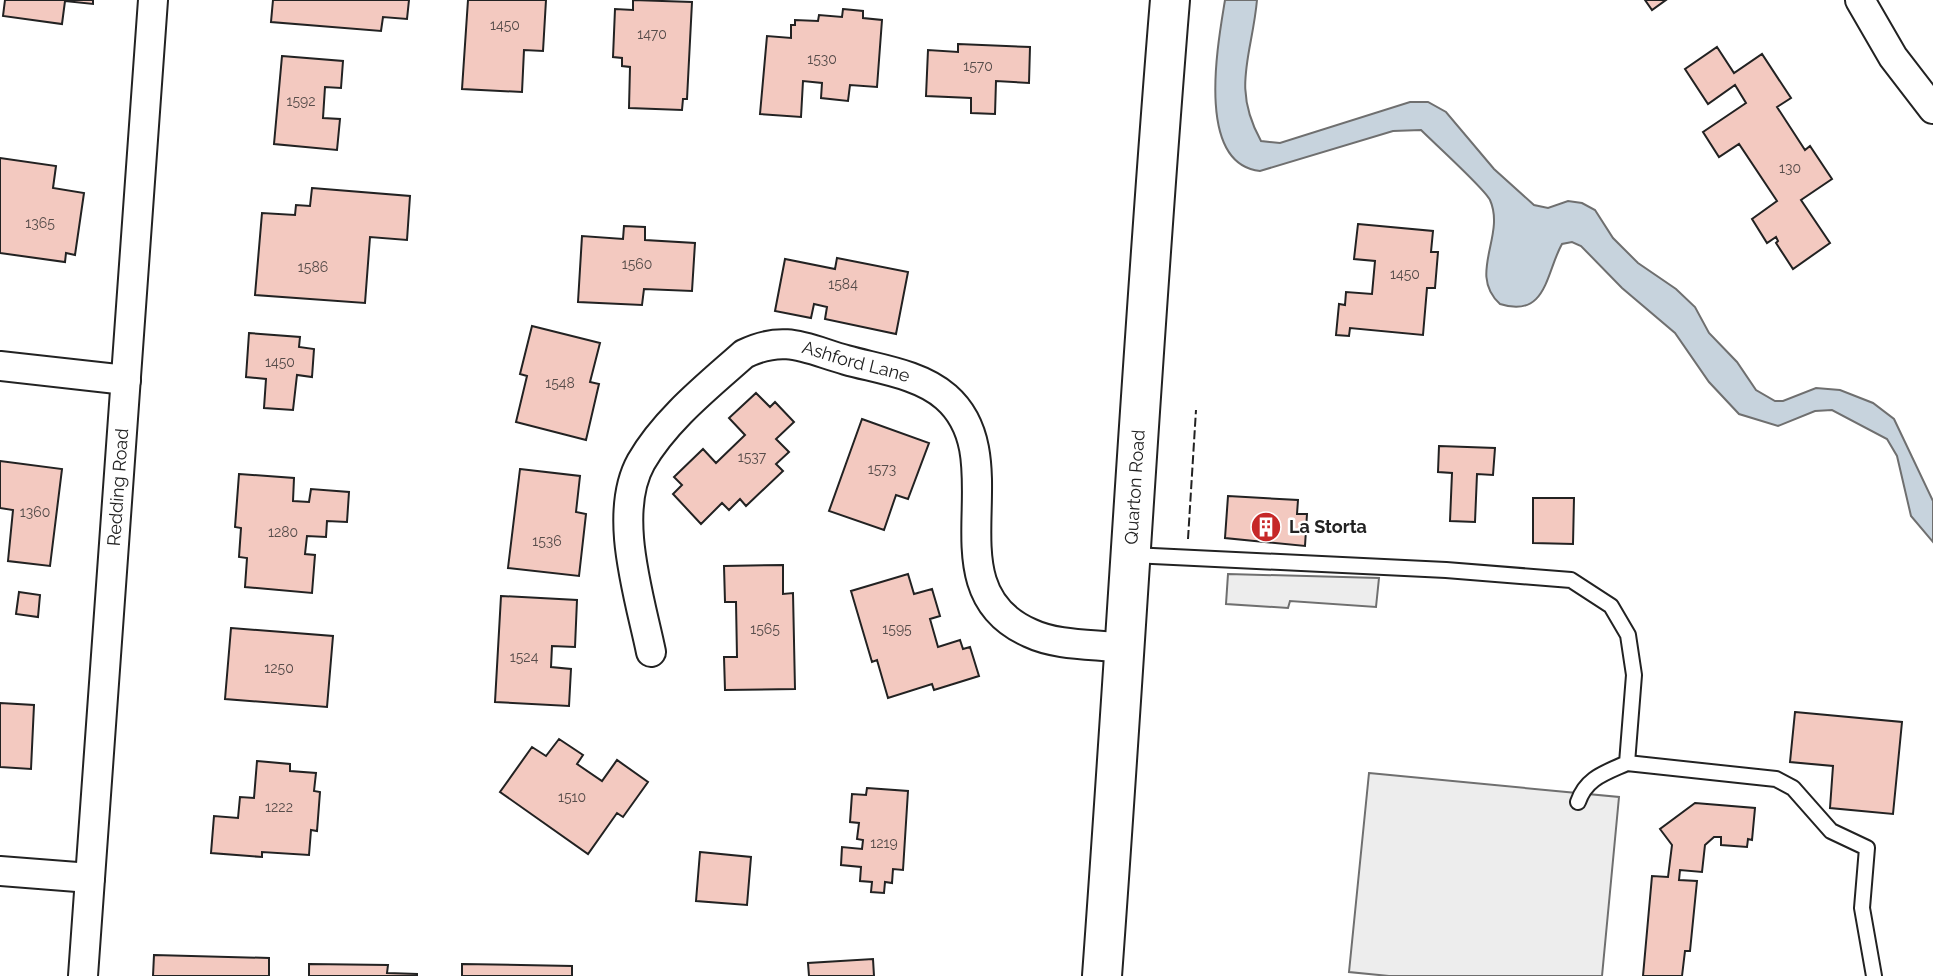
<svg xmlns="http://www.w3.org/2000/svg" width="1933" height="976" viewBox="0 0 1933 976" font-family="Raleway,sans-serif">
<style>
.parking{fill:#ededed;stroke:#6f6f6f;stroke-width:2}
.water{fill:#c7d3dd;stroke:#6f6f6f;stroke-width:2}
.building{fill:#f3c9c0;stroke:#222;stroke-width:2}
.lines{fill:none;stroke-linecap:round;stroke-linejoin:round}
.lane-casing{stroke:#222;stroke-width:18}
.street-casing{stroke:#222;stroke-width:32}
.secondary-casing{stroke:#222;stroke-width:42}
.lane{stroke:#fff;stroke-width:14}
.street{stroke:#fff;stroke-width:28}
.secondary{stroke:#fff;stroke-width:38}
.fence{stroke:#222;stroke-width:2;stroke-dasharray:9 3.5;stroke-linecap:butt}
.labels{text-anchor:middle;stroke-width:5;stroke-linejoin:round;paint-order:stroke}
.number-label{font-size:14px;fill:#564c4a}
.street-label{font-size:18px;fill:#222;stroke:#fff}
.poi-label{font-size:18px;font-weight:bold;fill:#222;stroke:#fff;text-anchor:start}
</style>
<rect width="100%" height="100%" fill="#fff"/>
<path class="parking" d="M 1228,574 L 1379,578 L 1376,607 L 1290,601 L 1288,608 L 1226,604 Z
M 1369,773 L 1619,797 L 1602,976 L 1389,976 L 1349,972 Z"/>
<path class="water" d="M 1225,0 L 1257,0 C 1252,56 1231,87 1261,141 L 1280,143 L 1410,102 L 1428,102 L 1446,112 L 1494,169 L 1534,205 L 1548,208 L 1568,201 L 1582,203 L 1595,210 L 1613,238 L 1638,263 L 1676,289 L 1695,307 L 1709,333 L 1737,362 L 1756,390 L 1775,401 L 1783,401 L 1816,388 L 1840,390 L 1873,403 L 1894,419 L 1933,501 L 1933,542 L 1911,516 L 1897,456 L 1887,439 L 1832,410 L 1815,411 L 1778,426 L 1739,414 L 1709,382 L 1675,333 L 1622,288 L 1581,246 L 1572,242 L 1562,244 C 1546,272 1547,319 1500,304 C 1467,274 1506,236 1490,200 C 1485,189 1434,143 1421,130 L 1393,131 L 1260,171 C 1195,164 1218,43 1225,0 Z"/>
<path class="building" d="M 5,0 L 93,0 L 93,4 L 65,1 L 62,24 L 3,16 Z
M 273,0 L 409,0 L 407,19 L 383,17 L 381,31 L 271,22 Z
M 468,0 L 546,0 L 543,51 L 524,50 L 522,92 L 462,89 Z
M 633,0 L 692,2 L 687,99 L 683,99 L 682,110 L 629,108 L 630,67 L 622,66 L 622,58 L 613,57 L 615,9 L 633,10 Z
M 1645,0 L 1666,0 L 1652,10 Z
M 843,9 L 863,11 L 863,18 L 882,20 L 877,87 L 850,85 L 848,101 L 821,98 L 822,83 L 803,81 L 801,117 L 760,114 L 767,36 L 791,38 L 791,25 L 795,25 L 795,20 L 818,21 L 819,15 L 842,17 Z
M 958,44 L 1030,47 L 1029,83 L 996,81 L 995,114 L 971,113 L 971,98 L 926,96 L 928,50 L 958,52 Z
M 1717,47 L 1734,73 L 1762,54 L 1791,98 L 1777,107 L 1805,150 L 1810,146 L 1832,179 L 1801,200 L 1830,243 L 1793,269 L 1776,243 L 1778,241 L 1776,237 L 1767,243 L 1752,219 L 1777,201 L 1739,144 L 1719,157 L 1703,132 L 1746,103 L 1735,85 L 1708,104 L 1685,69 Z
M 282,56 L 343,61 L 341,88 L 325,87 L 323,118 L 340,119 L 337,150 L 274,144 Z
M 0,158 L 56,166 L 53,188 L 84,193 L 75,255 L 66,253 L 65,262 L 0,253 Z
M 312,188 L 410,196 L 407,240 L 370,237 L 365,303 L 255,295 L 262,213 L 295,215 L 296,205 L 310,206 Z
M 1358,224 L 1433,231 L 1431,252 L 1438,252 L 1435,288 L 1427,288 L 1423,335 L 1350,328 L 1349,336 L 1336,335 L 1339,304 L 1345,305 L 1346,292 L 1372,294 L 1375,261 L 1354,259 Z
M 624,226 L 645,227 L 645,240 L 695,243 L 692,291 L 644,289 L 642,305 L 578,302 L 582,236 L 623,239 Z
M 837,258 L 908,272 L 896,334 L 825,319 L 827,307 L 814,304 L 811,318 L 775,311 L 785,259 L 835,269 Z
M 532,326 L 600,343 L 590,382 L 599,384 L 586,440 L 516,422 L 527,376 L 520,374 Z
M 249,333 L 300,337 L 299,347 L 314,349 L 312,377 L 297,375 L 293,410 L 264,408 L 266,379 L 246,377 Z
M 756,393 L 770,407 L 775,402 L 794,422 L 776,439 L 789,452 L 776,464 L 783,471 L 746,506 L 740,499 L 729,510 L 722,503 L 701,524 L 673,494 L 682,485 L 674,477 L 703,449 L 716,463 L 745,435 L 729,418 Z
M 862,419 L 929,443 L 908,499 L 896,495 L 884,530 L 829,511 Z
M 1439,446 L 1495,448 L 1493,475 L 1477,474 L 1475,522 L 1450,521 L 1452,473 L 1438,472 Z
M 0,461 L 62,469 L 50,566 L 8,561 L 13,510 L 0,508 Z
M 520,469 L 580,476 L 576,512 L 586,514 L 579,576 L 508,568 Z
M 239,474 L 294,478 L 293,501 L 309,502 L 311,489 L 349,492 L 347,522 L 327,521 L 326,537 L 307,536 L 305,554 L 315,555 L 312,593 L 245,587 L 247,558 L 239,557 L 241,528 L 235,527 Z
M 1228,496 L 1298,500 L 1297,514 L 1307,514 L 1305,546 L 1225,538 Z
M 1533,498 L 1574,498 L 1573,544 L 1533,543 Z
M 783,565 L 783,594 L 793,593 L 795,689 L 725,690 L 724,657 L 737,657 L 736,602 L 725,602 L 724,566 Z
M 908,574 L 914,594 L 932,589 L 940,616 L 930,619 L 938,647 L 960,640 L 963,649 L 970,647 L 979,676 L 934,690 L 932,684 L 888,698 L 877,660 L 872,662 L 851,591 Z
M 19,592 L 40,595 L 38,617 L 16,614 Z
M 501,596 L 577,600 L 575,647 L 552,646 L 551,667 L 571,669 L 569,706 L 495,702 Z
M 231,628 L 333,636 L 327,707 L 225,699 Z
M 0,703 L 34,705 L 31,769 L 0,767 Z
M 1795,712 L 1902,722 L 1893,814 L 1830,808 L 1833,766 L 1790,762 Z
M 559,739 L 583,755 L 577,764 L 602,781 L 617,760 L 648,782 L 623,817 L 617,813 L 588,854 L 500,792 L 532,747 L 546,756 Z
M 257,761 L 290,764 L 290,771 L 316,773 L 314,791 L 320,792 L 317,831 L 311,830 L 309,855 L 262,852 L 262,857 L 211,853 L 214,816 L 238,818 L 240,797 L 254,798 Z
M 867,788 L 908,791 L 903,870 L 893,869 L 892,883 L 885,882 L 884,893 L 871,892 L 872,882 L 860,881 L 861,867 L 841,865 L 842,847 L 862,849 L 863,840 L 857,839 L 859,823 L 850,822 L 852,794 L 866,795 Z
M 1695,803 L 1755,808 L 1752,840 L 1748,839 L 1747,847 L 1721,845 L 1721,837 L 1714,837 L 1705,845 L 1702,872 L 1680,870 L 1679,880 L 1697,881 L 1690,951 L 1685,951 L 1682,976 L 1643,976 L 1652,876 L 1668,877 L 1672,845 L 1660,829 Z
M 700,852 L 751,857 L 747,905 L 696,901 Z
M 154,955 L 269,958 L 269,976 L 153,976 Z
M 873,959 L 874,976 L 809,976 L 808,963 Z
M 309,964 L 388,965 L 387,973 L 417,974 L 417,976 L 309,976 Z
M 462,964 L 572,966 L 572,976 L 462,976 Z"/>
<g class="lines">
<g class="lane-casing">
<path id="lane" d="M 1132,555 L 1446,570 L 1571,580 L 1611,606 L 1628,635 L 1634,675 L 1627,763 C 1605,773 1586,778 1578,802
M 1627,763 L 1776,779 L 1793,788 L 1831,831 L 1867,848 L 1862,908 L 1874,976"/>
</g>
<g class="street-casing">
<g id="street">
<path d="M 1860,0 L 1893,57 L 1933,109"/>
<path d="M 0,366 L 126,380"/>
<path id="s1" d="M 651,652 C 640,598 612,514 641,462 C 665,420 708,386 744,354 C 785,334 807,349 846,360 C 878,369 920,374 946,397 C 1018,460 927,588 1030,633 C 1057,646 1095,644 1125,648"/>
<path d="M 0,871 L 90,878"/>
<path id="s2" d="M 83,976 L 153,0"/>
</g>
</g>
<g class="secondary-casing">
<g id="secondary">
<path id="s3" d="M 1102,976 C 1126,651 1143,325 1170,0"/>
</g>
</g>
<use href="#lane" class="lane"/>
<use href="#street" class="street"/>
<use href="#secondary" class="secondary"/>
<path class="fence" d="M 1188,539 L 1196,410"/>
</g>
<defs>
<g id="building-disc" transform="scale(1.575)"><circle r="9.5" fill="#c62828" stroke="#fff"/><path d="M-4-6H4V6H1V3H-1V6H-4ZM-2.5-4.3h1.7v1.8h-1.7ZM.8-4.3h1.7v1.8H.8ZM-2.5-1h1.7V.8h-1.7ZM.8-1h1.7V.8H.8Z" fill="#fff"/></g>
</defs>
<g fill-rule="evenodd">
<use href="#building-disc" x="1266" y="527"/>
</g>
<g class="labels">
<g class="number-label">
<text x="505" y="30">1450</text>
<text x="652" y="39">1470</text>
<text x="822" y="64">1530</text>
<text x="978" y="71">1570</text>
<text x="301" y="106">1592</text>
<text x="1790" y="173">130</text>
<text x="40" y="228">1365</text>
<text x="637" y="269">1560</text>
<text x="313" y="272">1586</text>
<text x="1405" y="279">1450</text>
<text x="843" y="289">1584</text>
<text x="280" y="367">1450</text>
<text x="560" y="388">1548</text>
<text x="752" y="462">1537</text>
<text x="882" y="474">1573</text>
<text x="35" y="517">1360</text>
<text x="283" y="537">1280</text>
<text x="547" y="546">1536</text>
<text x="765" y="634">1565</text>
<text x="897" y="634">1595</text>
<text x="524" y="662">1524</text>
<text x="279" y="673">1250</text>
<text x="572" y="802">1510</text>
<text x="279" y="812">1222</text>
<text x="884" y="848">1219</text>
</g>
<g class="street-label">
<text dy="6" stroke="none"><textPath href="#s1" startOffset="460">Ashford Lane</textPath></text>
<text dy="6" stroke="none"><textPath href="#s2" startOffset="490">Redding Road</textPath></text>
<text dy="6" stroke="none"><textPath href="#s3" startOffset="490">Quarton Road</textPath></text>
</g>
<g class="poi-label">
<text x="1289" y="533">La Storta</text>
</g>
</g>
</svg>
